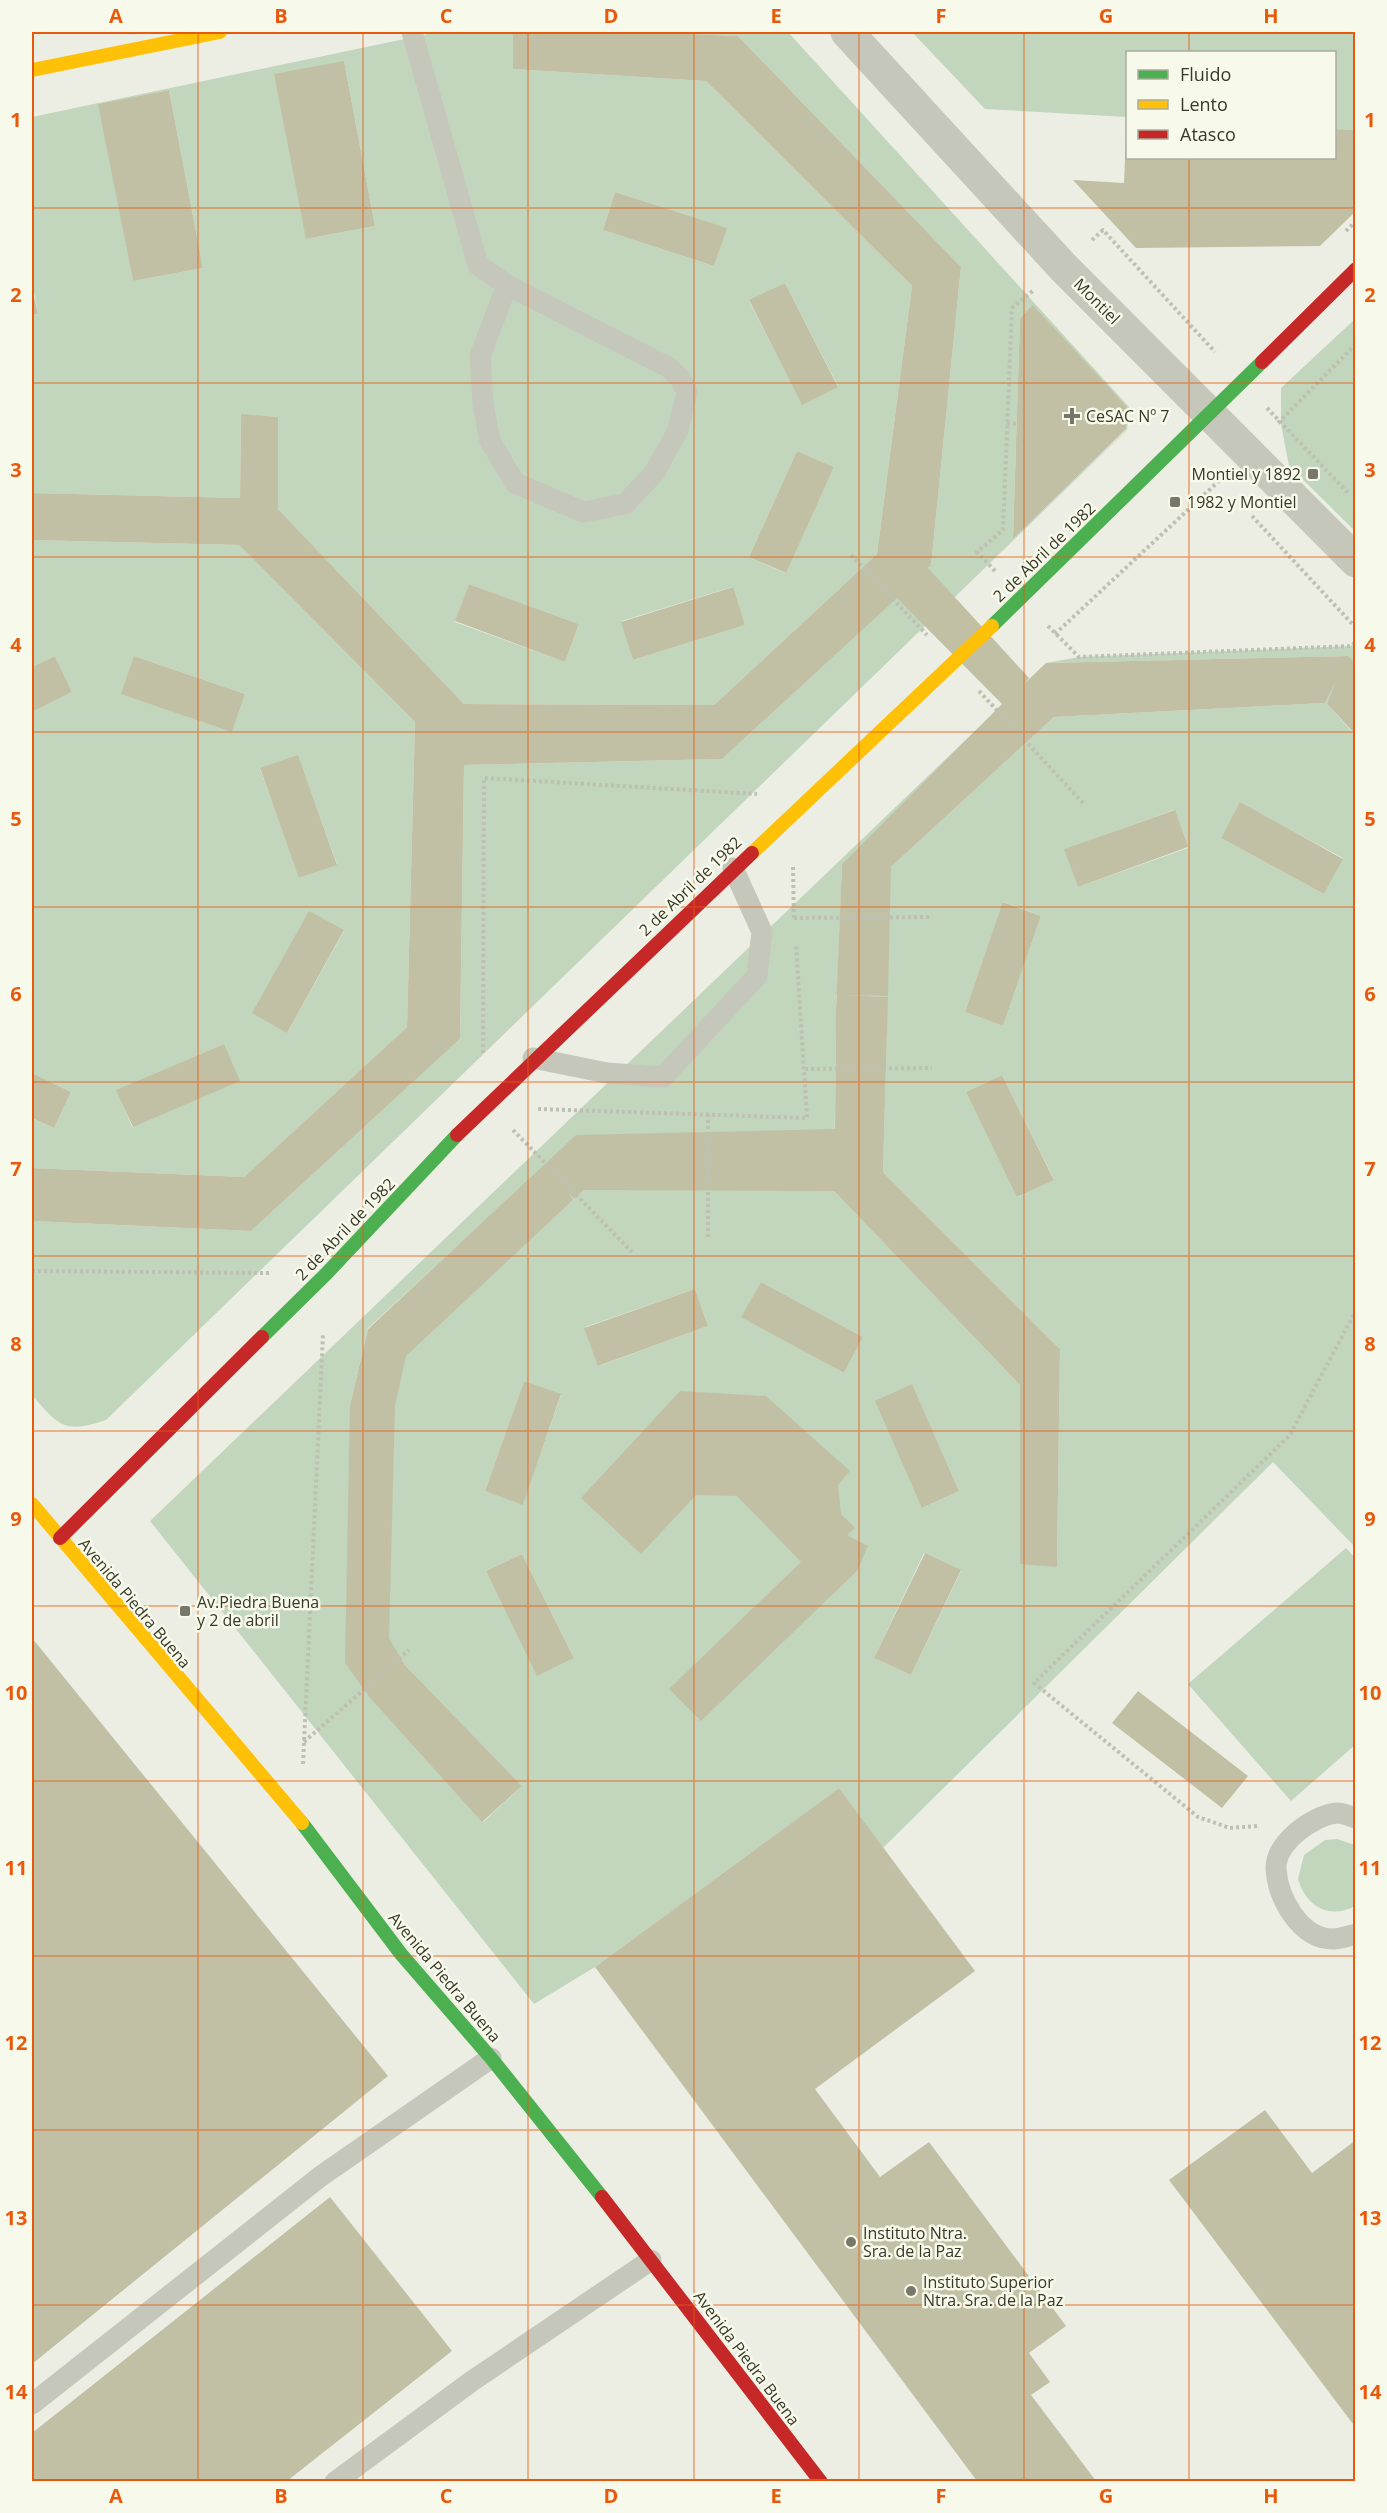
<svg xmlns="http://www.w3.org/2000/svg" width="1387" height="2513" viewBox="0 0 1387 2513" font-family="'Open Sans',sans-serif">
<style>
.green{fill:#c1d6bc;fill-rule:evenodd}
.building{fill:#c1c0a4}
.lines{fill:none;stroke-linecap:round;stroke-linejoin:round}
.path{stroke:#bec0b3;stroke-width:4;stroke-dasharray:3 3;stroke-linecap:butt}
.lane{stroke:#c6c7bb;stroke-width:21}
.street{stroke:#c6c7bb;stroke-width:33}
.fast{stroke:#4caf50;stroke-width:14}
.slow{stroke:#ffc107;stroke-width:14}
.jam{stroke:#c62828;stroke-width:14}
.grid{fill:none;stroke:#e8590c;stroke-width:1.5;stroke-opacity:0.55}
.poi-dot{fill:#78786a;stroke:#f7faea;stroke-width:2}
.labels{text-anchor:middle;stroke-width:5;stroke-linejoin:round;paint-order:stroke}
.street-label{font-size:16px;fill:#393829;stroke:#f7faea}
.poi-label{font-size:16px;fill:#393829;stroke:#f7faea;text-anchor:start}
.neatline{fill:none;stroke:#e8590c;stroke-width:2}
.grid-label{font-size:20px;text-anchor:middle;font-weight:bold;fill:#e8590c}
</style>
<rect width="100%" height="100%" fill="#eceee3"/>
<path class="green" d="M 438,32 L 513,32 L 513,69 L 706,81 L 912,286 L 877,554 L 714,705 L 464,704 L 278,509 L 278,417 L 241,415 L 240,498 L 32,493 L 32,315 L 38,314 L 32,282 L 32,117 ZM 344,61 L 375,226 L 306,239 ZM 169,90 L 203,268 L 133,281 L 99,104 ZM 615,192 L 726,228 L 714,266 L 603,230 ZM 785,283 L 838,386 L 802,404 L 749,301 ZM 797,451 L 834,467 L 785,573 L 749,557 ZM 469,584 L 579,624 L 565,662 L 455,622 ZM 732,587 L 745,625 L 633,660 L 622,621 Z
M 642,32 L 788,32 L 1129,407 L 1127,430 L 106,1420 C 64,1434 59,1426 32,1395 L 32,1221 L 251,1231 L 460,1039 L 464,765 L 722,759 L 931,566 L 961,267 L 738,36 ZM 1033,306 L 1128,408 L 1126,430 L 1013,539 L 1020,318 Z
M 912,32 L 1355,32 L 1355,130 L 1335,129 L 1334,52 L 1128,52 L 1127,117 L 985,109 Z
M 1355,319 L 1355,531 L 1289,466 L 1281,424 L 1281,388 Z
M 32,540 L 239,545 L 415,722 L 407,1027 L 244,1177 L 32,1168 L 32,1118 L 54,1128 L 71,1092 L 32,1073 L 32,712 L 72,692 L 55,656 L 32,667 ZM 134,656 L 245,694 L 232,731 L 232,732 ZM 298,756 L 337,864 L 300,878 L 260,769 ZM 310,912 L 344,931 L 287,1033 ZM 224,1044 L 133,1127 L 132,1127 L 117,1090 Z
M 1355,642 L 1355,664 L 1347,657 L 1327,704 L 1356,736 L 1355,1547 L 1273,1462 L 883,1848 L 839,1788 L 595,1967 L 534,2004 L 150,1521 L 1046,663 L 1079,657 L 1351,646 ZM 1347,656 L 1325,703 L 1054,717 L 891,867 L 837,994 L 842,864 L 1046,663 ZM 1240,803 L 1343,858 L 1324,894 L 1221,838 ZM 1174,810 L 1188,848 L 1078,887 L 1065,849 ZM 1004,902 L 1041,916 L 1003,1026 L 965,1012 ZM 836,995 L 887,997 L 887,1010 L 836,1008 ZM 836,1025 L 887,1026 L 883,1172 L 1060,1349 L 1057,1566 L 1020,1563 L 1020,1385 L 834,1191 ZM 1002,1075 L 1054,1179 L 1018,1197 L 966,1092 ZM 542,1167 L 584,1190 L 574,1199 ZM 542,1168 L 573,1200 L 350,1405 L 368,1328 ZM 761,1282 L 863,1337 L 844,1373 L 742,1316 ZM 695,1289 L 708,1326 L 599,1366 L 585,1327 ZM 524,1381 L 561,1395 L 523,1504 L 485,1491 ZM 912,1385 L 959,1491 L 922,1508 ZM 924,1553 L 961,1571 L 911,1675 L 874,1658 ZM 522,1554 L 574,1658 L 538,1675 L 486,1571 ZM 389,1639 L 405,1665 L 370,1697 ZM 405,1665 L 522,1786 L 483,1822 L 370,1698 Z
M 1346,1548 L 1356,1559 L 1355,1745 L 1291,1801 L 1188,1684 Z
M 1337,1839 L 1355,1845 L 1355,1906 C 1329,1920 1306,1906 1298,1879 L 1304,1855 L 1325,1840 Z"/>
<path class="building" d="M 513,32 L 642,32 L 738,36 L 961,267 L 931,566 L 928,568 L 1029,678 L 1024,684 L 1046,663 L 1348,656 L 1356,664 L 1356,735 L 1327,704 L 1336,681 L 1325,703 L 1054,717 L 891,867 L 888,996 L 844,995 L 888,997 L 883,1172 L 1060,1349 L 1057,1567 L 1020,1564 L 1020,1385 L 834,1191 L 584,1190 L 574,1199 L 569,1194 L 573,1200 L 406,1356 L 395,1406 L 389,1638 L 405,1665 L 522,1786 L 482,1822 L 370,1698 L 345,1663 L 350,1405 L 368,1329 L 576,1135 L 835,1129 L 836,1008 L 842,864 L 1002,704 L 897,598 L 722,759 L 464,765 L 460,1039 L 251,1231 L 32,1221 L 32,1168 L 244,1177 L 407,1027 L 415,722 L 239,545 L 32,540 L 32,493 L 240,498 L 241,414 L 278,417 L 278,509 L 464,704 L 714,705 L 877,554 L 912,286 L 706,81 L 513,69 Z
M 344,61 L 375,226 L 306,239 L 274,74 Z
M 169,90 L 203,268 L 133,281 L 98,104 Z
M 1335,129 L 1356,130 L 1356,211 L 1320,246 L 1136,248 L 1073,180 L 1124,183 L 1126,136 L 1128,158 L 1335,158 Z
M 615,192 L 727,228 L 714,266 L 603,230 Z
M 785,283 L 838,387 L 802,405 L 749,300 Z
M 32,288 L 38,314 L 32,315 Z
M 1033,305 L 1128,408 L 1126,429 L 1013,539 L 1020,318 Z
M 797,451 L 834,467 L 786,573 L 749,557 Z
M 469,584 L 579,624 L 565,662 L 455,621 Z
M 733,587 L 745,625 L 633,660 L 621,622 Z
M 55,656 L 72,692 L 32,712 L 32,667 Z
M 134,656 L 245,694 L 232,732 L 121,694 Z
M 298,755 L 337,865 L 299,878 L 260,768 Z
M 1240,802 L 1343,859 L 1324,894 L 1221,838 Z
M 1175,810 L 1188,847 L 1078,887 L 1064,849 Z
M 1003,902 L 1041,916 L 1003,1026 L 965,1012 Z
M 309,911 L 344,930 L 287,1033 L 252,1013 Z
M 224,1044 L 240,1081 L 133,1127 L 116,1090 Z
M 32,1073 L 71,1092 L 54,1128 L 32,1118 Z
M 1002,1075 L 1054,1180 L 1017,1197 L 966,1092 Z
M 761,1282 L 863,1337 L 844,1373 L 741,1317 Z
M 695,1289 L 708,1326 L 598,1366 L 584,1328 Z
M 524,1381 L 561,1394 L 523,1505 L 485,1491 Z
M 912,1384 L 959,1491 L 922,1508 L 875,1401 Z
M 680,1391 L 766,1396 L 850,1471 L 838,1485 L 841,1514 L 855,1528 L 847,1535 L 868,1546 L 857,1571 L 701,1721 L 669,1689 L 801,1562 L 737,1496 L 696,1495 L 641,1554 L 581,1498 Z
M 925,1553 L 961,1570 L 911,1675 L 874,1658 Z
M 522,1554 L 574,1658 L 537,1676 L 486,1571 Z
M 32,1638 L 388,2076 L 32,2364 Z
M 1138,1691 L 1248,1776 L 1222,1808 L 1112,1723 Z
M 839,1788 L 975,1971 L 815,2089 L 880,2177 L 929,2142 L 1066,2326 L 1029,2353 L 1050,2382 L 1031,2395 L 1096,2481 L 977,2481 L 595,1967 Z
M 1265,2110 L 1312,2173 L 1356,2140 L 1356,2428 L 1169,2180 Z
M 330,2197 L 452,2351 L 287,2481 L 32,2481 L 32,2433 Z"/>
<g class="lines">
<path class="path" d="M 1346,231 L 1356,221
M 1092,240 L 1103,230 L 1215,352
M 1267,408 L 1349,494
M 1007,423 L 1017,424
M 1278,423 L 1356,344
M 1252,516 L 1356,628
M 851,555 L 927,635
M 995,571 L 977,552 L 1003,530 L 1012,308 L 1034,290
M 1048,626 L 1079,657 L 1351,646 L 1356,642
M 1055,634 L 1221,479
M 979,691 L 1083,803
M 793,867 L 794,920
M 794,918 L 932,917
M 483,1053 L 484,778 L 757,794
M 805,1069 L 932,1068
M 538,1109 L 807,1118 L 796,945
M 708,1114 L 708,1239
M 513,1130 L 632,1252
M 32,1271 L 271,1273
M 304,1742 L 409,1650
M 303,1764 L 323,1334
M 1257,1826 L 1230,1828 L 1198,1817 L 1034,1683 L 1290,1435 L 1356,1310"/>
<path class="lane" d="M 412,32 L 478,265 L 507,285
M 507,285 L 668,367 L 680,378 L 687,392 L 678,430 L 655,472 L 625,504 L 583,512 L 515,483 L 490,441 L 483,404 L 480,356 Z
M 533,1058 L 607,1073 L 663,1077 L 757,976 L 762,932 L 733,868
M 1356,1818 C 1350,1816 1343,1813 1337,1813 C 1313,1815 1275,1843 1276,1869 C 1278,1898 1300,1939 1333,1939 C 1340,1939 1349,1936 1356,1934
M 32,2404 L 321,2176 L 491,2058
M 335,2482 L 472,2381 L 651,2260"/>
<path class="street" d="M 847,32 L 1063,267 L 1356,561"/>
<path class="fast" d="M 992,626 L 1262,362
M 262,1337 L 326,1274 L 457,1135
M 302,1823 L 401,1954 L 491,2058 L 602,2197"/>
<path class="slow" d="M 32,70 L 220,32
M 752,853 L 992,626
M 32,1504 L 302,1823"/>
<path class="jam" d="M 1262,362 L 1356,269
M 457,1135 L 752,853
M 60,1538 L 262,1337
M 602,2197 L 821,2482"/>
</g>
<path class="grid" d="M 198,32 L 198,2482M 363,32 L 363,2482M 528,32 L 528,2482M 694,32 L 694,2482M 859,32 L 859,2482M 1024,32 L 1024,2482M 1189,32 L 1189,52M 1189,158 L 1189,2482M 32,208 L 1356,208M 32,383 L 1356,383M 32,557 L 1356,557M 32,732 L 1356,732M 32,907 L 1356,907M 32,1082 L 1356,1082M 32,1256 L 1356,1256M 32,1431 L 1356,1431M 32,1606 L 1356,1606M 32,1781 L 1356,1781M 32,1956 L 1356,1956M 32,2130 L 1356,2130M 32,2305 L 1356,2305"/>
<g class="poi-dot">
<path d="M1069 407h6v6h6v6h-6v6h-6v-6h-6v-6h6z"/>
<rect x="1307" y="468" width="12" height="12" rx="3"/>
<rect x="1169" y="496" width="12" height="12" rx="3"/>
<rect x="179" y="1605" width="12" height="12" rx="3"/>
<circle cx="851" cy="2242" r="6"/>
<circle cx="911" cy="2291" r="6"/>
</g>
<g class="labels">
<g class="street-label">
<text transform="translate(1097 301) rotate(45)" y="6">Montiel</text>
<text transform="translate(1044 552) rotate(-44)" y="6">2 de Abril de 1982</text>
<text transform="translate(690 886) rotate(-44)" y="6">2 de Abril de 1982</text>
<text transform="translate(345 1229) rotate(-46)" y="6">2 de Abril de 1982</text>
<text transform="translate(135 1603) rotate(50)" y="6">Avenida Piedra Buena</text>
<text transform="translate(445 1977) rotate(50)" y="6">Avenida Piedra Buena</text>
<text transform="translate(747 2358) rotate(53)" y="6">Avenida Piedra Buena</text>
</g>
<g class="poi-label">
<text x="1086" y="422">CeSAC Nº 7</text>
<text x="1301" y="480" text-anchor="end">Montiel y 1892</text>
<text x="1187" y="508">1982 y Montiel</text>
<text x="197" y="1608">Av.Piedra Buena<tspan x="197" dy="18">y 2 de abril</tspan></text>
<text x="863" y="2239">Instituto Ntra.<tspan x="863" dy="18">Sra. de la Paz</tspan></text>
<text x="923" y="2288">Instituto Superior<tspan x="923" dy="18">Ntra. Sra. de la Paz</tspan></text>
</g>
</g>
<rect width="1387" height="2513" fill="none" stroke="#f7faea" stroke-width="66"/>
<rect x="1126" y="51" width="210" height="108" fill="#f7faea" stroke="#abac9d" stroke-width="1.5"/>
<rect x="1138" y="70" width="30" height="9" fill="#4caf50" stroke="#abac9d" stroke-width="1.5"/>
<text x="1180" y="81" font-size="18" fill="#393829">Fluido</text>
<rect x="1138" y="100" width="30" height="9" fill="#ffc107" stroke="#abac9d" stroke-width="1.5"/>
<text x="1180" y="111" font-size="18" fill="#393829">Lento</text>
<rect x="1138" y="130" width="30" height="9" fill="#c62828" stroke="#abac9d" stroke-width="1.5"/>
<text x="1180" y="141" font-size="18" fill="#393829">Atasco</text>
<rect x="33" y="33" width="1321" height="2447" class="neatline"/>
<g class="grid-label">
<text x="116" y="23">A</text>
<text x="281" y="23">B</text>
<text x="446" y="23">C</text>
<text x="611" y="23">D</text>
<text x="776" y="23">E</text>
<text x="941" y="23">F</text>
<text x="1106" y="23">G</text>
<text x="1271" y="23">H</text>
<text x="16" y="127">1</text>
<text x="1370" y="127">1</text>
<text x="16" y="302">2</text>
<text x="1370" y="302">2</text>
<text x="16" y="477">3</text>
<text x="1370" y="477">3</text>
<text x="16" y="652">4</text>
<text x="1370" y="652">4</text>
<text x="16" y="826">5</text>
<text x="1370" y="826">5</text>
<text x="16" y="1001">6</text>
<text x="1370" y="1001">6</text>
<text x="16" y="1176">7</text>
<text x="1370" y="1176">7</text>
<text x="16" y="1351">8</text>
<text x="1370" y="1351">8</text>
<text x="16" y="1526">9</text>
<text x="1370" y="1526">9</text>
<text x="16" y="1700">10</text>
<text x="1370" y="1700">10</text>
<text x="16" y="1875">11</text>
<text x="1370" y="1875">11</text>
<text x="16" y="2050">12</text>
<text x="1370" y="2050">12</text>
<text x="16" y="2225">13</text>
<text x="1370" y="2225">13</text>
<text x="16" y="2399">14</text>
<text x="1370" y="2399">14</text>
<text x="116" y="2503">A</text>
<text x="281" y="2503">B</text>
<text x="446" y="2503">C</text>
<text x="611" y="2503">D</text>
<text x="776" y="2503">E</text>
<text x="941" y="2503">F</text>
<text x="1106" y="2503">G</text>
<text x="1271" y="2503">H</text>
</g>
</svg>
